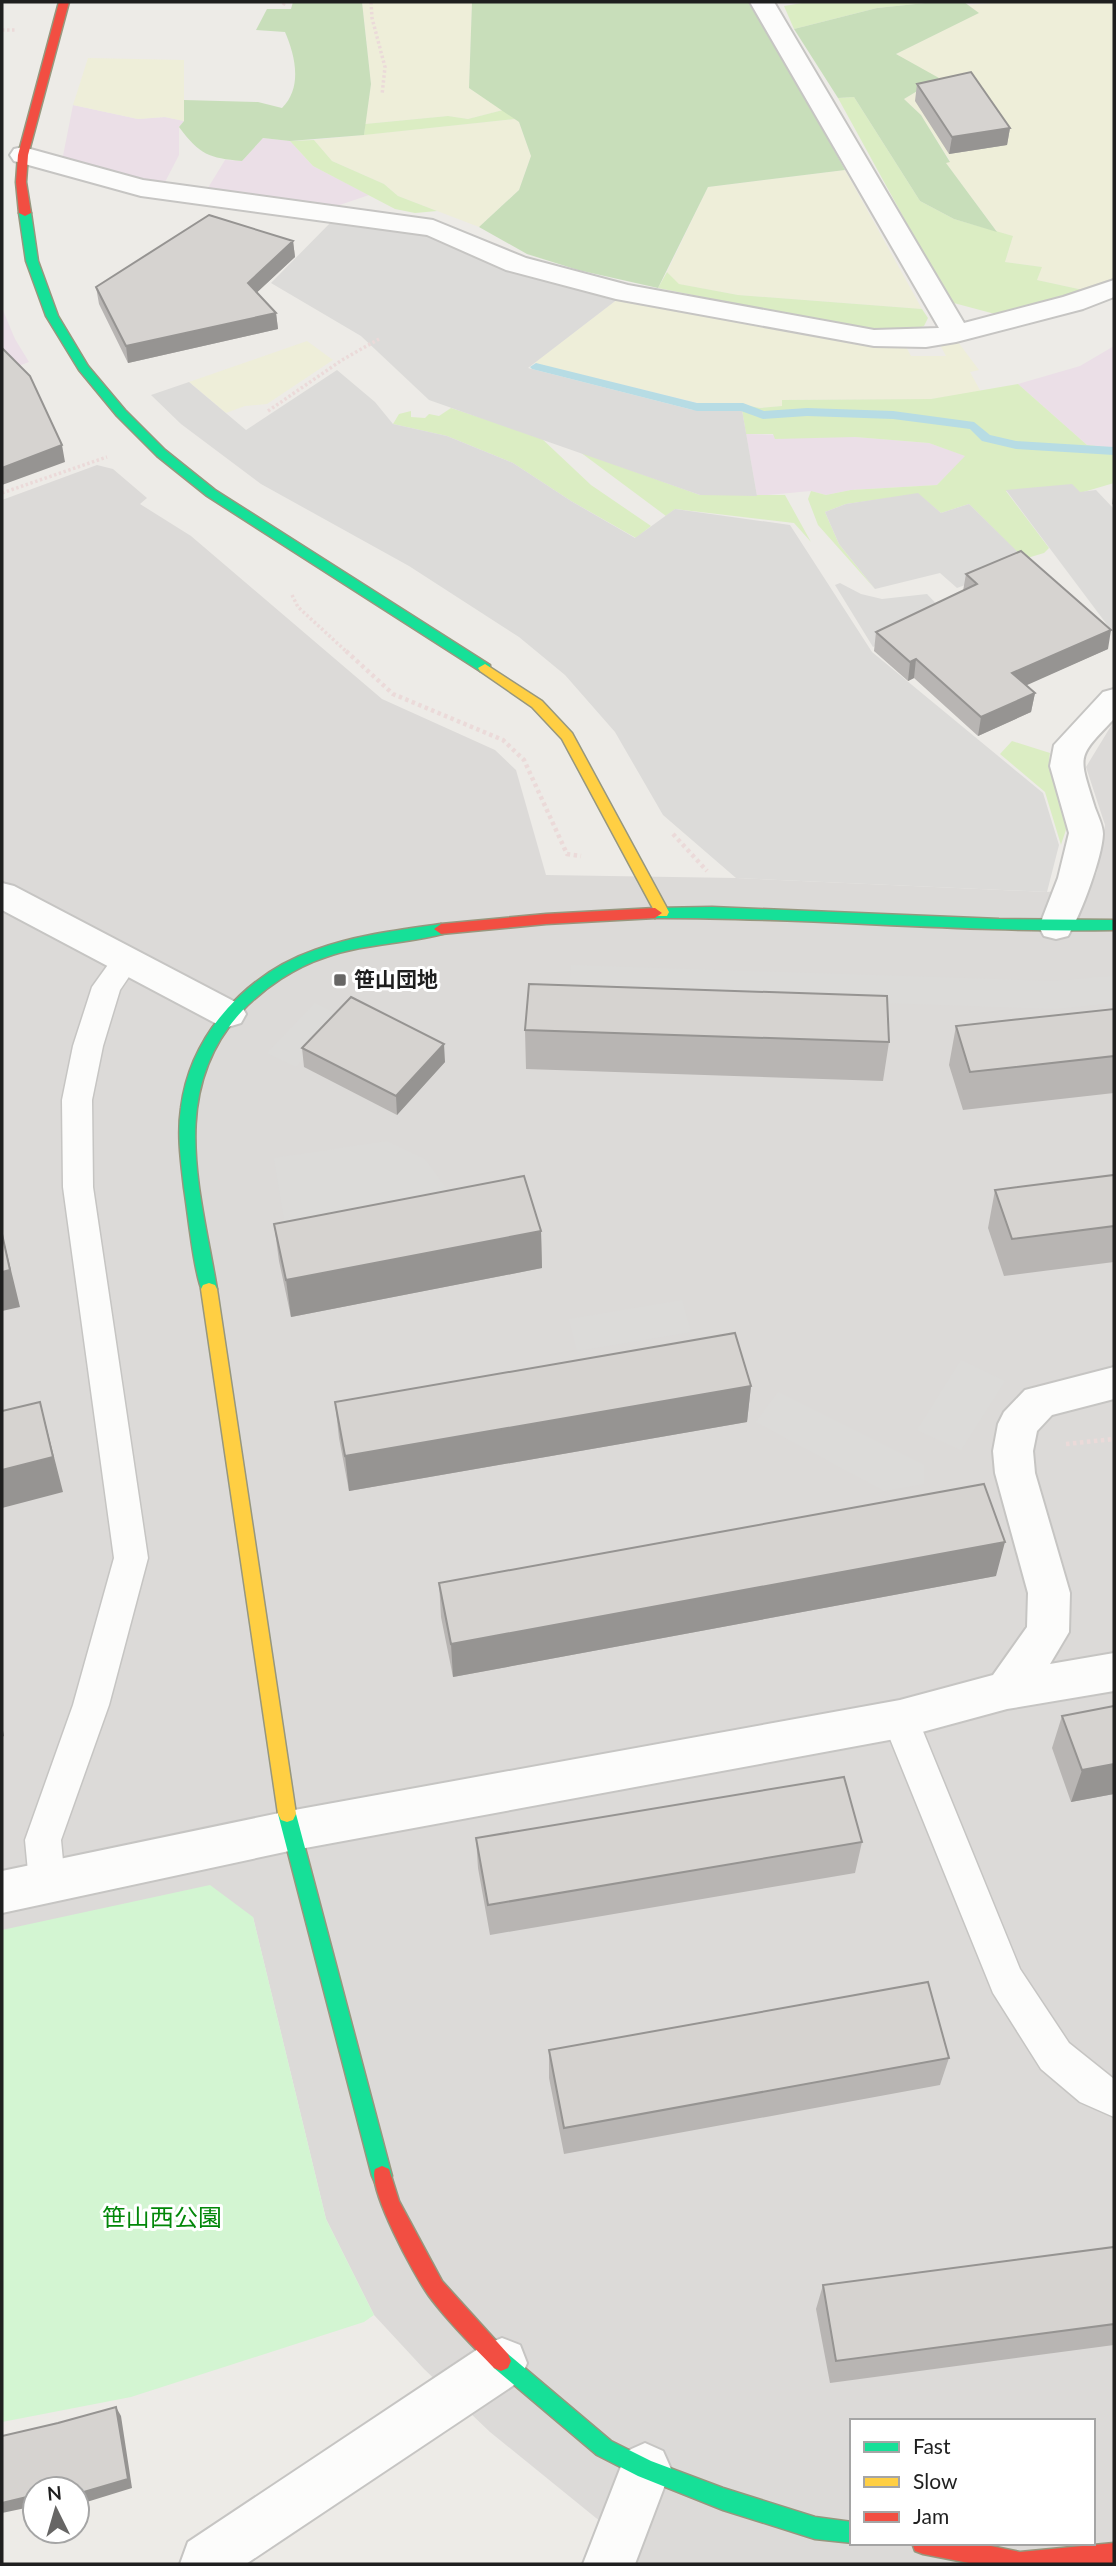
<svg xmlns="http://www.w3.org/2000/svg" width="1116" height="2566" viewBox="0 0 1116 2566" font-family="Lato,'Noto Sans JP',sans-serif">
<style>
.residential{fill:#dcdad8;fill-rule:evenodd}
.industrial{fill:#ebdfe7}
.farmland{fill:#eeeed9}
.grass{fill:#dbedc3}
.forest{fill:#c8deba}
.park{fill:#d3f5d2}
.parking{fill:#dcdbd9}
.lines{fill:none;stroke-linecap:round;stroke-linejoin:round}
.stream{fill:#b7dce4;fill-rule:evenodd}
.lane-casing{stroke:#c6c5c3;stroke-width:3}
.street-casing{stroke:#c6c5c3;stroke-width:4}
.fast-casing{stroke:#97977e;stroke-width:3}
.slow-casing{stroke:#97977e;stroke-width:3}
.jam-casing{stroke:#97977e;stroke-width:3}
.path-far1{stroke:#ebdad9;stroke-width:3.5;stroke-dasharray:2.5 2.5;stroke-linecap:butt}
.path{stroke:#ebdad9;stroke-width:4.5;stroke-dasharray:3.5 3.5;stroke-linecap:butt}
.lane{fill:#fcfcfb;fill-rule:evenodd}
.street{fill:#fcfcfb;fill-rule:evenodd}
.fast{fill:#16e098;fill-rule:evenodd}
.slow{fill:#ffcf43;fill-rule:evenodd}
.jam{fill:#f24e42;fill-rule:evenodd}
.wall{fill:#b8b5b3}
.shaded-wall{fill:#969492}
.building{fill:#d6d3d0;stroke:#969492;stroke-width:2}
.poi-dot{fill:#676665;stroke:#fff;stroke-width:2.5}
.labels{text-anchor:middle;stroke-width:6;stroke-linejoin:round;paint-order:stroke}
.poi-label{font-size:21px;font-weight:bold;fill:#1f1f1f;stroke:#fff;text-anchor:start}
.near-park-label{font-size:24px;fill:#028709;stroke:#fff}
</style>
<rect width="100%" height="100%" fill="#edebe7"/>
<path class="residential" d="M 97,465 L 113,469 L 147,498 L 140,504 L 191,536 L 382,699 L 495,750 L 516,770 L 546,875 L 736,878 L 1047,892 L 1090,888 L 1097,872 L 1105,825 L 1086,767 L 1114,721 L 1114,2564 L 631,2564 L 638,2546 L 596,2518 L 490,2432 L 424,2369 L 374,2315 L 326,2219 L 253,1917 L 2,1930 L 2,500 ZM 852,2421 L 1093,2421 L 1093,2543 L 852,2543 Z"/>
<path class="industrial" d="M 73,105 L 138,119 L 165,117 L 184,121 L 179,127 L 179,155 L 163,186 L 62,161 Z
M 263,138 L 290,141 L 313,166 L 369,195 L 331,208 L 203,196 L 225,160 L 242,161 Z
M 2,308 L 15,339 L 29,362 L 2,372 Z
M 1114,346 L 1114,448 L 1087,445 L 1018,384 L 1080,366 Z
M 746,434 L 856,437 L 929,443 L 966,456 L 937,485 L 851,490 L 826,495 L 811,491 L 757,496 Z"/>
<path class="farmland" d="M 362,2 L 472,2 L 469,88 L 503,110 L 468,119 L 448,116 L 365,124 L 371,84 Z
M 1003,2 L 1114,2 L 1114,279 L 1083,290 L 1037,280 L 1041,267 L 1005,262 L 1013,236 L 997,232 L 945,162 L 950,161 L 921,115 L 904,99 L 938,79 L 896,54 L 978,13 L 968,5 Z
M 88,58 L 184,60 L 184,121 L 165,117 L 138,119 L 73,105 Z
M 515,119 L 519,122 L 531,156 L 519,190 L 479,227 L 398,196 L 384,184 L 332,161 L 314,140 Z
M 845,170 L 922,309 L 738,295 L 678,284 L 667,272 L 708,187 Z
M 623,295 L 906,347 L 911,356 L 946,356 L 940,345 L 958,342 L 979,370 L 970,372 L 981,392 L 931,399 L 783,400 L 783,406 L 759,408 L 738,404 L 698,403 L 534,363 Z
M 307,341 L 333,360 L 267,404 L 245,406 L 226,413 L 189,382 Z"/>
<path class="grass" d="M 808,2 L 935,2 L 877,8 L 794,29 L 784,6 Z
M 854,97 L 920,201 L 954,219 L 1013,236 L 1005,262 L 1042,267 L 1037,280 L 1083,290 L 995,314 L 950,302 L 838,98 Z
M 503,110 L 515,119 L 364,135 L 365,124 L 448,116 L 468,119 Z
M 314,140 L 332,161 L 384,184 L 398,196 L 437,211 L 415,213 L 395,209 L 313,166 L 290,141 Z
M 667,272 L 679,284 L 738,295 L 922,309 L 928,318 L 924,326 L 905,332 L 887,334 L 658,288 Z
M 1018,384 L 1087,445 L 1114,448 L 1114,483 L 1080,493 L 1006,491 L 1049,548 L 1044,553 L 1024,559 L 969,504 L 941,513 L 918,494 L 846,504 L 825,512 L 839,544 L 875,589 L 818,525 L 808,499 L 811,491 L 826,495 L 851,490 L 937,485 L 965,456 L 929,443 L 855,437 L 775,439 L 773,434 L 746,434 L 742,410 L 744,405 L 760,408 L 782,406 L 782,400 L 931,399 Z
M 451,408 L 540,437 L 591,485 L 651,526 L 636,538 L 571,501 L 513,463 L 447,436 L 393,424 L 399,414 L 411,411 L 411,417 L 425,418 L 429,414 L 439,416 Z
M 580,452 L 700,495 L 785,495 L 811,542 L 794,523 L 675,509 L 666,516 Z
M 1012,741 L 1050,753 C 1045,777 1067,798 1067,823 C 1067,829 1063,838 1061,845 L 1045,792 L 1000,754 Z"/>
<path class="forest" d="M 293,2 L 362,2 L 371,84 L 364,135 L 290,141 L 263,138 L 242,161 C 209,158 200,155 179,127 L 184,121 L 184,100 L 258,102 L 282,108 C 303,87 295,55 285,32 L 256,30 L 267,9 L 291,9 Z
M 472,2 L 753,2 L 845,170 L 708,187 L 658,288 L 578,270 L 527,254 L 479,227 L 519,190 L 531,156 L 519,122 L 469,88 Z
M 935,2 L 964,2 L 979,13 L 896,54 L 939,78 L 904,99 L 921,115 L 950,162 L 946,163 L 997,232 L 954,219 L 920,201 L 854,97 L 838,98 L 794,29 L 877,8 Z"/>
<path class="park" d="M 210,1885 L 253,1917 L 326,2219 L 374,2315 L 364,2322 L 131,2397 L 2,2422 L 2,1930 Z"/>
<path class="parking" d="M 335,218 L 431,232 L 623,295 L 528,368 L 693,410 L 742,410 L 757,496 L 700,495 L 429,400 L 361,336 L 271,283 Z
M 337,370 L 375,402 L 393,424 L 447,436 L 513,463 L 571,501 L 635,538 L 675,509 L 790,525 L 872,652 L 1043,793 L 1059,845 L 1047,892 L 736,878 L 663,815 L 615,732 L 565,675 L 519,637 L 409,566 L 261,484 L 181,424 L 151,395 L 189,382 L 246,430 Z
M 1072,484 L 1080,492 L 1096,490 L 1114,509 L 1114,634 L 1006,490 Z
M 918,493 L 941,513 L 969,504 L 1028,562 L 957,588 L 940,573 L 875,589 L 839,544 L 825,512 L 846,504 Z
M 840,583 L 861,594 L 882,599 L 927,594 L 947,615 L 873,647 L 835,585 Z
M 571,965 L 1052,981 L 1114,976 L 1114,1003 L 1055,1009 L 569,992 Z
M 315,1003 L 343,1017 L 296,1067 L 267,1053 Z
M 387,1141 L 425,1159 L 453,1198 L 285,1224 L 274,1158 Z
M 682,1300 L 691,1332 L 577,1351 L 569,1319 Z
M 961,1360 L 1005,1381 L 961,1450 L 917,1430 Z
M 778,1392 L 924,1465 L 924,1484 L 884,1491 L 756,1422 Z"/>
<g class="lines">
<path class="stream" d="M 536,363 L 697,403 L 743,403 L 764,411 L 807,408 L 893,411 L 974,422 L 990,435 L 1016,441 L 1114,447 L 1114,455 L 1016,449 L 982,441 L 970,429 L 893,419 L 807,416 L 763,419 L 741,411 L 697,411 L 532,369 L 530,367 Z"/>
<g class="lane-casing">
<path id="lane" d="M 125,952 L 135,955 L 139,962 L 120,990 L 103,1046 L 92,1100 L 93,1187 L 148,1558 L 109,1705 L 61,1840 L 65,1882 L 60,1894 L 47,1899 L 34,1894 L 29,1882 L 25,1840 L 73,1705 L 114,1558 L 63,1187 L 62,1100 L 73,1046 L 92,987 L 115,955 Z
M 900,1703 L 912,1708 L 918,1719 L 1020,1969 L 1069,2043 L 1114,2079 L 1114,2117 L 1080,2102 L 1041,2069 L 993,1993 L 882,1719 L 888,1708 Z"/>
</g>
<g class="street-casing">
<path id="street" d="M 750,2 L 774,2 L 964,323 L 1063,297 L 1114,280 L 1114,297 L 1083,309 L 956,342 L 926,347 L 874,346 L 616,299 L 506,270 L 427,235 L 141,196 L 14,161 L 10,155 L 14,149 L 23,147 L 143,180 L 433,220 L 526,258 L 628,285 L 874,330 L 939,328 Z
M 1114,689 L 1114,719 C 1075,759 1079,755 1095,808 C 1098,816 1103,826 1103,834 C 1102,858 1081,914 1068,936 L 1056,939 L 1044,936 L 1039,927 L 1058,878 L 1069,833 L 1050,766 L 1054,745 L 1103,692 Z
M 2,883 L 14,886 L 241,1005 L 246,1014 L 241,1023 L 228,1027 L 215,1023 L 2,910 Z
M 1114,1367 L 1114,1399 L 1052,1415 L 1037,1431 L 1033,1451 L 1035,1473 L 1070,1593 L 1069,1632 L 1050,1664 L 1114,1653 L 1114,1691 L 1007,1709 L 900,1738 L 289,1851 L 2,1913 L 2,1871 L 289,1811 L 900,1700 L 993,1675 L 1027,1627 L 1028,1593 L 995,1473 L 993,1451 L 998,1424 L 1004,1412 L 1025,1390 Z
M 502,2338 L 520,2345 L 527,2363 L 520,2381 L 246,2564 L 180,2564 L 188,2542 L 484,2345 Z
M 645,2443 L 663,2451 L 671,2469 L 635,2564 L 583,2564 L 627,2451 Z"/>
</g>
<g class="fast-casing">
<path id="fast" d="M 25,210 L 31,213 L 38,261 L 58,316 L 88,366 L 125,410 L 165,450 L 215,490 L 490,665 L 490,671 L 480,671 L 207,496 L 157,456 L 117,416 L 79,370 L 46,316 L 26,261 L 19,213 Z
M 712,907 L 999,919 L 1114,920 L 1114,930 C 961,933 808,917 655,918 L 648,913 L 655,908 Z
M 441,924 L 448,929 L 446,933 C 407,944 365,943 326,957 C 295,967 265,987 242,1011 C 167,1092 201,1192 217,1289 L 215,1293 L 203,1293 C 194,1274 188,1213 184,1188 C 181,1162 177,1135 181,1108 C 190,1035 246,974 315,950 C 356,935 399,930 441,924 Z
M 287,1806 L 293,1808 L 296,1814 L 392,2176 L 389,2183 L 382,2186 L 375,2183 L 372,2176 L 278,1814 L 281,1808 Z
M 501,2351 L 508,2354 L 611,2441 L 651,2461 L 723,2488 L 815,2517 L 852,2522 L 853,2543 L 815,2539 L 723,2510 L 638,2476 L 597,2455 L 494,2368 L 491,2361 L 494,2354 Z"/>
</g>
<g class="slow-casing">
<path id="slow" d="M 485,664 L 542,701 L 572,733 L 669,912 L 667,916 L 657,916 L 562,739 L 532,707 L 480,671 L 478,668 Z
M 209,1283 L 215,1285 L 217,1289 L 296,1814 L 293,1820 L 287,1822 L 281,1820 L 278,1814 L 201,1289 L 203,1285 Z"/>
</g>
<g class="jam-casing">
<path id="jam" d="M 59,2 L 69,2 L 28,155 L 26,182 L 31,213 L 25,216 L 19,213 L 16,182 L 18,155 Z
M 655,908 L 662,913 L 655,918 L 546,924 L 441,934 L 434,929 L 441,924 L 546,914 Z
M 382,2166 L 389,2169 L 399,2201 L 442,2281 L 508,2354 L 511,2361 L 508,2368 L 501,2371 L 494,2368 C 472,2345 448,2322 429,2296 C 415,2277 367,2188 375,2169 Z
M 912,2543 L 976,2543 L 1020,2552 L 1114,2543 L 1114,2564 L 974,2564 L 923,2554 L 915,2551 Z"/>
</g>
<path class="path-far1" d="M 371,2 L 372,18 L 385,67 L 382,95
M 283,5 L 285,2
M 2,30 L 15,30
M 268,411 L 342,360 L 379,339
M 2,493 L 107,457
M 292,595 L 298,607 L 348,653"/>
<path class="path" d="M 346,651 L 393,694 L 503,740 L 524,760 L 567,854 L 581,856
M 673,834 L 707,871
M 1066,1444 L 1114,1439"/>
<use href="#lane" class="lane"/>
<use href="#street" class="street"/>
<use href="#fast" class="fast"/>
<use href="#slow" class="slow"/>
<use href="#jam" class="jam"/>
</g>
<path class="wall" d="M 917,84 L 1010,128 L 1007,145 L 949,154 L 915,101 Z
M 293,241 L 295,257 L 257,292 L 276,313 L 278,329 L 128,363 L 99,304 L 96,287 Z
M 1114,491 L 1114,505 L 1112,504 Z
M 966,574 L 1108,649 L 1025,685 L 1035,693 L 1031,712 L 978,736 L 914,678 L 908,681 L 874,651 L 876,632 L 963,591 Z
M 1114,1009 L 1114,1093 L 963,1110 L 949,1065 L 956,1026 Z
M 525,1030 L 889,1042 L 883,1081 L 526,1069 Z
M 302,1048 L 445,1062 L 397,1115 L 304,1067 Z
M 1114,1175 L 1114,1262 L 1004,1276 L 988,1228 L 995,1190 Z
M 274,1224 L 541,1231 L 542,1268 L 291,1317 L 279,1261 Z
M 751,1386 L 747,1422 L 349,1491 L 339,1438 L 335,1402 Z
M 996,1576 L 453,1677 L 441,1617 L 439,1583 Z
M 1114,1706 L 1114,1794 L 1071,1802 L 1052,1748 L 1062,1716 Z
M 476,1838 L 862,1842 L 855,1873 L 490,1935 L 478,1868 Z
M 549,2050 L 949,2058 L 940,2085 L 564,2154 L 549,2078 Z
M 1114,2247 L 1114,2345 L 830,2383 L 816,2309 L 823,2285 Z"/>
<path class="shaded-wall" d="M 1010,128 L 1007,145 L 949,154 L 952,137 Z
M 293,241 L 295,257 L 250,299 L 248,283 Z
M 276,313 L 278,329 L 128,363 L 126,346 Z
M 62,445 L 65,462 L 2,485 L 2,468 Z
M 1111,630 L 1108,649 L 1009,693 L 1012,673 Z
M 916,659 L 914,678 L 908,681 L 910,662 Z
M 1035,693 L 1031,712 L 978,736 L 981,717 Z
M 444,1044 L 445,1062 L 397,1115 L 396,1096 Z
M 541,1231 L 542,1268 L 291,1317 L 286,1280 Z
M 2,1233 L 20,1307 L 2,1311 Z
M 751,1386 L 747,1422 L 349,1491 L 345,1456 Z
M 40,1402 L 63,1492 L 2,1508 L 2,1470 Z
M 1005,1542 L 996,1576 L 453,1677 L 451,1644 Z
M 2,1725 L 4,1736 L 2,1737 Z
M 1114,1764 L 1114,1794 L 1071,1802 L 1082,1770 Z
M 116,2407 L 121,2416 L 132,2488 L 77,2505 L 77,2494 Z
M 31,2496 L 35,2506 L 2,2513 L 2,2503 Z"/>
<path class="building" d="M 971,72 L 1010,128 L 952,137 L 917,84 Z
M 209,215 L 293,241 L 248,283 L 276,313 L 126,346 L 96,287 Z
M 2,348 L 30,376 L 62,445 L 2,468 Z
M 1021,551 L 1111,630 L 1012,673 L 1035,693 L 981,717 L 916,659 L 910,662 L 876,632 L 977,584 L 966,574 Z
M 529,984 L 887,996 L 889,1042 L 525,1030 Z
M 351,997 L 444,1044 L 396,1096 L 302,1048 Z
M 1114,1009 L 1114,1056 L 970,1072 L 956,1026 Z
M 1114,1175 L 1114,1226 L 1012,1239 L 995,1190 Z
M 524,1176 L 541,1231 L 286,1280 L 274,1224 Z
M 2,1234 L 10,1270 L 2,1272 Z
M 735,1333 L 751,1386 L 345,1456 L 335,1402 Z
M 40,1402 L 53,1457 L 2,1470 L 2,1411 Z
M 984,1484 L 1005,1542 L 451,1644 L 439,1583 Z
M 1114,1706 L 1114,1764 L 1082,1770 L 1062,1716 Z
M 844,1777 L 862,1842 L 488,1905 L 476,1838 Z
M 928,1982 L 949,2058 L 564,2128 L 549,2050 Z
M 1114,2247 L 1114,2324 L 836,2361 L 823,2285 Z
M 116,2407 L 128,2479 L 77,2494 L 77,2489 L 35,2489 L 35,2507 L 33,2507 L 31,2496 L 2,2503 L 2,2436 L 58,2423 Z"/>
<rect class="poi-dot" x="333" y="973" width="14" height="14" rx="3.5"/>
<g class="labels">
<g class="poi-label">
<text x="354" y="987">笹山団地</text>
</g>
<g class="near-park-label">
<text x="162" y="2226">笹山西公園</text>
</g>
</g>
<rect width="1116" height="2566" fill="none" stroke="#1f1f1f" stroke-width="7"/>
<rect x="850" y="2419" width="245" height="126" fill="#ffffff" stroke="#a5a5a5" stroke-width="2"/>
<rect x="864" y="2442" width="35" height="10" fill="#16e098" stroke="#a5a5a5" stroke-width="2"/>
<text x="913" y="2454" font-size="21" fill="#1f1f1f">Fast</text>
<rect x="864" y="2477" width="35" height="10" fill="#ffcf43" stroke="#a5a5a5" stroke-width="2"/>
<text x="913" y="2489" font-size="21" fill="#1f1f1f">Slow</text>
<rect x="864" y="2512" width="35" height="10" fill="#f24e42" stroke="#a5a5a5" stroke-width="2"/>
<text x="913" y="2524" font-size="21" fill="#1f1f1f">Jam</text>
<g transform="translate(56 2510) rotate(355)"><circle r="33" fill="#ffffff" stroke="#a5a5a5" stroke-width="2"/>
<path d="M0-5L12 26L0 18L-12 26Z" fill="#676665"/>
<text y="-10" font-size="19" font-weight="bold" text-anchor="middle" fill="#1f1f1f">N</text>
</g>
</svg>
